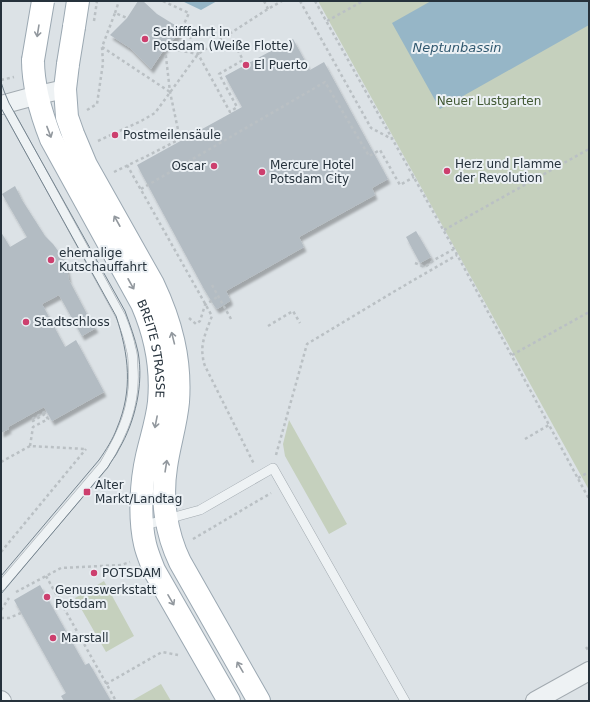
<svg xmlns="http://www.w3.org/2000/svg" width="590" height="702" viewBox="0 0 590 702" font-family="'DejaVu Sans',sans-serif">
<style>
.green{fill:#c5d0bd}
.water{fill:#96b6c7}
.building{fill:#b3bcc3;filter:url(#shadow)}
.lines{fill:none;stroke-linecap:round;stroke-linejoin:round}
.lane-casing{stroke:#a2aab0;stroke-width:10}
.street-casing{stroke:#a2aab0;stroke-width:20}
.primary-casing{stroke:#9ba8b2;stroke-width:24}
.path{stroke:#bac0c4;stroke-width:2.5;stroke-dasharray:3 3;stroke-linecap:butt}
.lane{stroke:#eef2f4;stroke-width:9}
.street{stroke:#eef2f4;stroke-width:18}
.primary{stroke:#fff;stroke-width:22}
.tram{stroke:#75848f;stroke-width:1}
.primary-bridge-casing{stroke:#9ba8b2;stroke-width:24;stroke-linecap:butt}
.path-bridge{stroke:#bac0c4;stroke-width:2.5;stroke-dasharray:3 3;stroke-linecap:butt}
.primary-bridge{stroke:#fff;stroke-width:22}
.oneway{stroke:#92989e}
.poi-dot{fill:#cd3f6e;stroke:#ebf0f4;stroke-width:1.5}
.labels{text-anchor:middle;stroke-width:4;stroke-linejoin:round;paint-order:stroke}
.poi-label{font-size:12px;fill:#26323c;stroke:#ebf0f4;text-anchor:start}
.park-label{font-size:12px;fill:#415833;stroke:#ebf0f4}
.street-label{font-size:12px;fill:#26323c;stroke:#ebf0f4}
.water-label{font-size:13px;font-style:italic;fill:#30586f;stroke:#ebf0f4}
</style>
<defs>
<filter id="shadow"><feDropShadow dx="2.5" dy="4.5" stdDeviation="1" flood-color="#0004"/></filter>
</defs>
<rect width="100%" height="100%" fill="#dce2e6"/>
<path class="green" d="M 318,1 L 589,1 L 589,490 L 345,50 Z
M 289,420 L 347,524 L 329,534 L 285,456 L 283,444 Z
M 104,581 L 134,636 L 106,652 L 75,598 Z
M 161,684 L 171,701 L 133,701 L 133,700 Z"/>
<path class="water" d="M 182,1 L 217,1 L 201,10 Z
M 431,1 L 589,1 L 589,25 L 440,109 L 392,23 Z"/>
<path class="building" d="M 138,1 L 143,1 L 157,14 L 183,30 L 165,48 L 151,69 L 130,48 L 110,35 L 127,18 Z
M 293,39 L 310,70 L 324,62 L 388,179 L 372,188 L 375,195 L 299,237 L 304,247 L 226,291 L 230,299 L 230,301 L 219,308 L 217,309 L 215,307 L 204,289 L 137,165 L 242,107 L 225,76 Z
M 15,186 L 22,200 L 45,236 L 53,244 L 61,255 L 67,269 L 69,280 L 89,318 L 96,328 L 82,336 L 59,295 L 42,304 L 65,347 L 76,340 L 104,392 L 52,421 L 44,407 L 8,427 L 9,429 L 1,433 L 1,232 L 10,247 L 27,237 L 2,194 Z
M 416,231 L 431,257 L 420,263 L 406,237 Z
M 40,585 L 85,665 L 89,663 L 111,701 L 64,701 L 61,696 L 66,693 L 14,600 Z"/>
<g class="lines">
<g class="lane-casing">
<path id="lane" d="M 142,526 L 200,510 L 273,468 L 405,701
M 1,586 L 104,465 C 123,433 136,405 133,367 C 133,361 133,354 131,349 C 129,338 125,327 121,317 L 3,101"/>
</g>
<g class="street-casing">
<path id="street" d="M 1,105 L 38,95 L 65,89
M 1,700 L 2,701
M 535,701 L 589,671"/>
</g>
<g class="primary-casing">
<g id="primary">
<path d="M 74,27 L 78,1"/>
<path id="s1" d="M 33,60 C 33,85 42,116 51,139 L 142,304 C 155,334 162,369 159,402 C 157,421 151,438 147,456 C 141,482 139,518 145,544 C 147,553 151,562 154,570 L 229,701"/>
<path d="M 68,64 L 65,89 L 67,117 L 73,134 L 86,165 L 153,284 C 171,322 181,359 178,402 C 176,424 169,445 166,467 C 161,499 166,533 180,562 L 259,701"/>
</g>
</g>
<path class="path" d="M 163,1 L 189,13 L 184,24 L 198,54 L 230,112 L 237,107 L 219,74 L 243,60 L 246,65
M 264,1 L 268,9
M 300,1 L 371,128 L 392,139
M 315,1 L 454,249 L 589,499
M 115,13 L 119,1
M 327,21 L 363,1
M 229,34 L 243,60
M 102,47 L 170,92
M 1,80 L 14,77
M 87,110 L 97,104 L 103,63 L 102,47 L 115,13 L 127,18
M 98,141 L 141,121 L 155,113 L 198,54 L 268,9 L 282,1
M 127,165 L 212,316 C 207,329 200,344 203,357 C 203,362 205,366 207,370 L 254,464
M 114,172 L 151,154 L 180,139 L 170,92 L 165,48 L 198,54
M 141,189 L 325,82 L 369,156 L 380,150 L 400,185 L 414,177
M 444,230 L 589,149
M 415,263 L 425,267 L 434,260 L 454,249
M 212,285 L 231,319
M 189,318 L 196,324 L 200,321 L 205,305 L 219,296
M 268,326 L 293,311 L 300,323
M 512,355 L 589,312
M 32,419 L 46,411
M 525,439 L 549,425
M 30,446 L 33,427 L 48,419 L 45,414 L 33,421 L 32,419
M 276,455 L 307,344 L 395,291 L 457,255
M 1,462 L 30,446 L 86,449
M 578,478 L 589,472
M 193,539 L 271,493
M 1,552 L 86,449
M 46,576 L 116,701
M 16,592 L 61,568 L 121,565 L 130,562
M 1,610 L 9,598
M 1,618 L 9,618 L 21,613
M 586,647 L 589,651
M 106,684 L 162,652 L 178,655"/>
<use href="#lane" class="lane"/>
<use href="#street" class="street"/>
<use href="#primary" class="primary"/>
<path class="tram" d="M 1,82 L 4,91 L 9,103 L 125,311 C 130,325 135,338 138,352 C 144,384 135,422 119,449 C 116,456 111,461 108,467 L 1,594
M 1,108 L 116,316 C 129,355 133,390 117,428 C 113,439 106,450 99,460 L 1,576"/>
<g class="primary-bridge-casing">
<path id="primary-bridge" d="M 33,60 L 43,1
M 68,64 L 74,27"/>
</g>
<path class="path-bridge" d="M 94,21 L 97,1"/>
<use href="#primary-bridge" class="primary-bridge"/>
</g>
<defs><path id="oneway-shaft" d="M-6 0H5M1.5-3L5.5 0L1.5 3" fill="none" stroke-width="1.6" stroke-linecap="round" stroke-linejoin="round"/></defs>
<g class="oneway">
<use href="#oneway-shaft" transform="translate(38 31) rotate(99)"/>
<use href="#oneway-shaft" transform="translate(49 132) rotate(69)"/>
<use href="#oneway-shaft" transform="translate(117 221) rotate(-119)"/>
<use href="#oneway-shaft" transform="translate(131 284) rotate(61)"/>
<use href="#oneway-shaft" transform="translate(173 338) rotate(-104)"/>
<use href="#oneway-shaft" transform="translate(156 422) rotate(101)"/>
<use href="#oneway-shaft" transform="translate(166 466) rotate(-81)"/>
<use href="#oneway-shaft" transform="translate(171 600) rotate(60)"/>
<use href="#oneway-shaft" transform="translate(240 667) rotate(-120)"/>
</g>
<g class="poi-dot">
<circle cx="145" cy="39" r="4"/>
<circle cx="246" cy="65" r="4"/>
<circle cx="115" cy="135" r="4"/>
<circle cx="214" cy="166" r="4"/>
<circle cx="447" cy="171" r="4"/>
<circle cx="262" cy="172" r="4"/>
<circle cx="51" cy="260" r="4"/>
<circle cx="26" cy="322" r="4"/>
<rect x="83" y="488" width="8" height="8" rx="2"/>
<circle cx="94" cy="573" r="4"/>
<circle cx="47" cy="597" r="4"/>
<circle cx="53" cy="638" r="4"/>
</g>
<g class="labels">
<g class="poi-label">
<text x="153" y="36">Schifffahrt in<tspan x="153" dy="14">Potsdam (Weiße Flotte)</tspan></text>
<text x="254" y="69">El Puerto</text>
<text x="123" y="139">Postmeilensäule</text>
<text x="455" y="168">Herz und Flamme<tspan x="455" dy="14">der Revolution</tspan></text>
<text x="270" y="169">Mercure Hotel<tspan x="270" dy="14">Potsdam City</tspan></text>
<text x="206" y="170" text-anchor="end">Oscar</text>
<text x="59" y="257">ehemalige<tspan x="59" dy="14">Kutschauffahrt</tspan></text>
<text x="34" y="326">Stadtschloss</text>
<text x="95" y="489">Alter<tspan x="95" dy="14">Markt/Landtag</tspan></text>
<text x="102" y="577">POTSDAM</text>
<text x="55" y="594">Genusswerkstatt<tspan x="55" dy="14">Potsdam</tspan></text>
<text x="61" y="642">Marstall</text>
</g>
<g class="park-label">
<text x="489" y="105">Neuer Lustgarten</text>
</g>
<g class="street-label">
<text dy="4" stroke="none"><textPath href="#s1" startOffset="316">BREITE STRASSE</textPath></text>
</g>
<g class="water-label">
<text x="457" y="52">Neptunbassin</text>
</g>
</g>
<rect width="590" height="702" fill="none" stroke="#26323c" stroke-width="4"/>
</svg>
